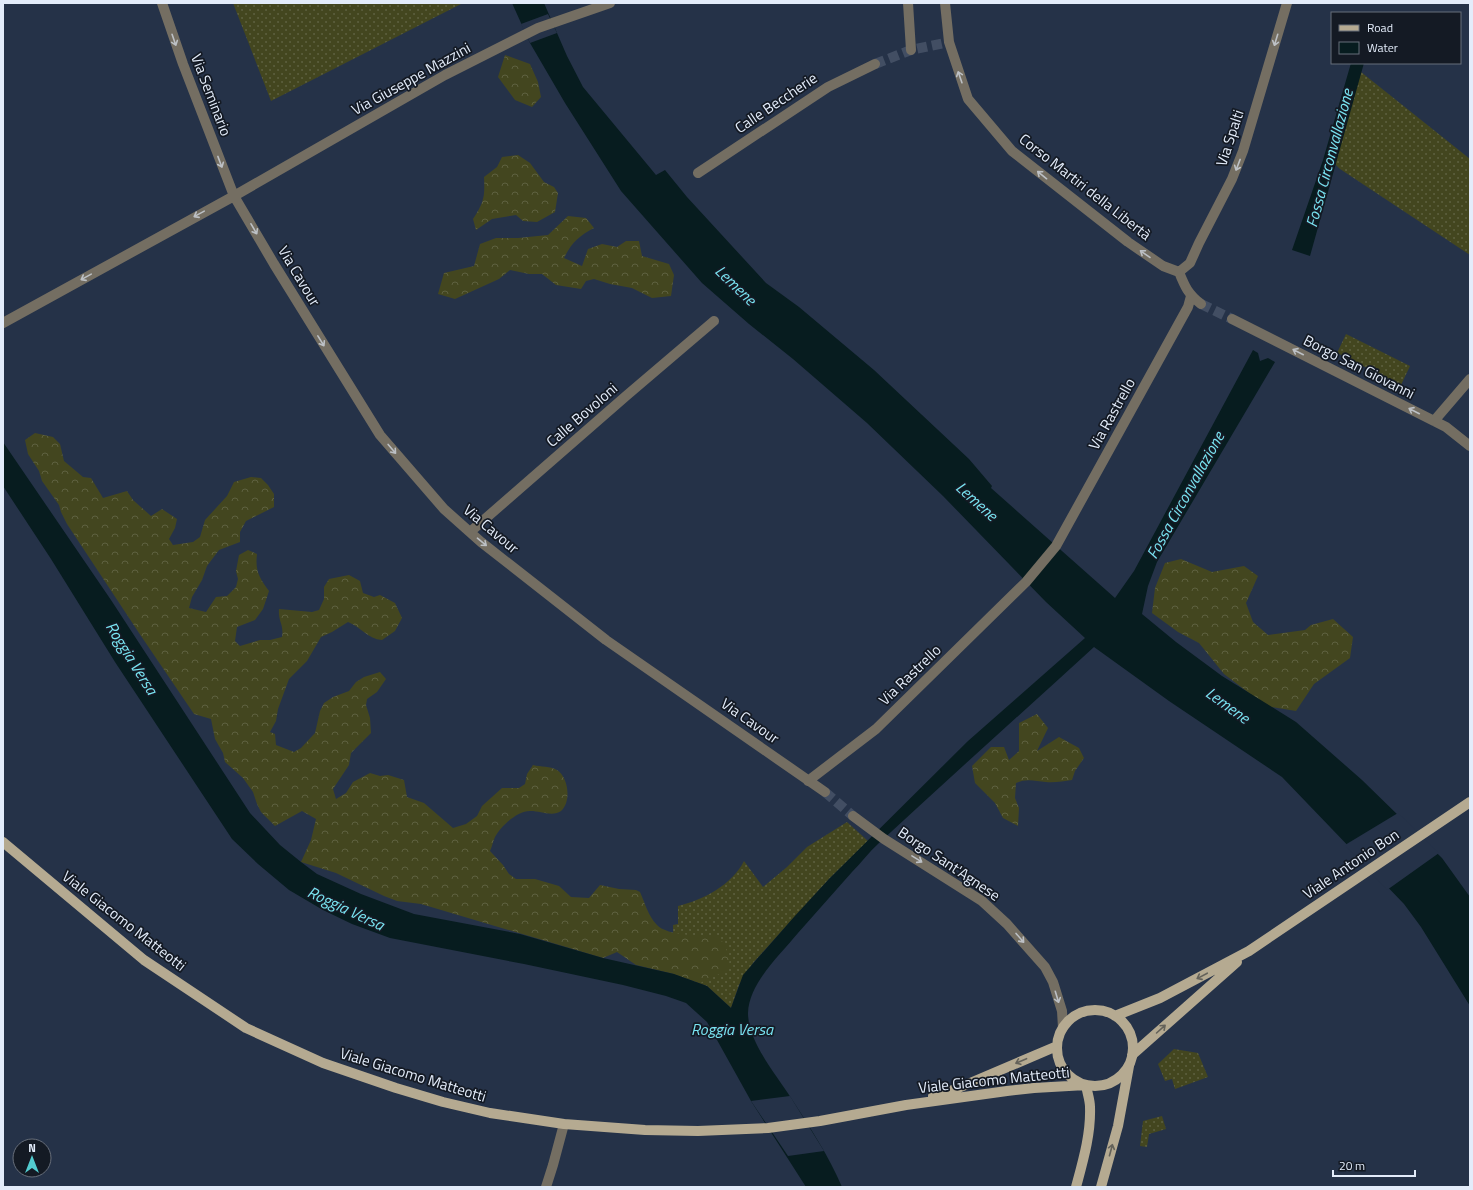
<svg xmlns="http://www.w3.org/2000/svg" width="1473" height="1190" viewBox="0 0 1473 1190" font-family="'Titillium Web',sans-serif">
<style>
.grass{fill:url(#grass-dots)}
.forest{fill:url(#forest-crowns)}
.water{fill:#071c1f}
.pier{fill:#253248}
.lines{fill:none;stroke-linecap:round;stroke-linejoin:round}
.minor-tunnel{stroke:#424e63;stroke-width:10;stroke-dasharray:10 5;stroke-linecap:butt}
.minor{stroke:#746e62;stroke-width:10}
.major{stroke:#b5aa91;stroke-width:10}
.oneway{stroke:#bcc0c5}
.oneway2{stroke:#64625a}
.labels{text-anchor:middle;stroke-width:3.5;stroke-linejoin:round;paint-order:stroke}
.street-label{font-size:15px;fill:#e3ecfa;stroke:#141a24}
.water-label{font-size:16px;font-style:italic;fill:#79e4f2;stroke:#141a24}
</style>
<defs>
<pattern id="grass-dots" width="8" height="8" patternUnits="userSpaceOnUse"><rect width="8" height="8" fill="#43461f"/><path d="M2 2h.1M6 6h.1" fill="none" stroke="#5e6140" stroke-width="1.8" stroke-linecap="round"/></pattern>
<pattern id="forest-crowns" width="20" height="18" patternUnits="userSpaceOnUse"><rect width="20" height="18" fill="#43461f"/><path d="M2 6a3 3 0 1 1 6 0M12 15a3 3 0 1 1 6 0" fill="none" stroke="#5e6140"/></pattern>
</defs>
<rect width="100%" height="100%" fill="#253248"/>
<path class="grass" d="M 233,3 L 463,3 L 271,101 Z
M 1361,72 L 1470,159 L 1470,255 L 1340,169 L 1335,164 Z
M 1346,334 L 1410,366 L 1401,385 L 1337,353 Z
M 847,822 L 868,841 L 829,879 L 753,963 L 739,985 L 731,1008 L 707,986 L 674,974 L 673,925 L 678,924 L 678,906 C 703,900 732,885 744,861 L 763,887 L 787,867 L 807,847 Z
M 1174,1049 L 1198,1053 L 1208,1077 L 1175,1089 L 1172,1079 L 1165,1081 L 1158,1064 Z
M 1162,1116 L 1166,1129 L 1149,1134 L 1147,1147 L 1140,1146 L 1143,1121 Z"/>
<path class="forest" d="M 505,55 L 530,64 L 538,82 L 541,97 L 532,107 L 515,100 L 498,77 Z
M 518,155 L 530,163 L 544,182 L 554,187 L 558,193 L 555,212 L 537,222 L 523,221 L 516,215 L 492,219 L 476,230 L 473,219 C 484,202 485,197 484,177 L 497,167 L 502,157 Z
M 568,216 L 586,218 L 594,228 C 579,236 572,242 564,258 L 582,266 L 588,249 L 602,244 L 617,247 L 626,241 L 639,241 L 642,256 L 669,264 L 674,275 L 671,296 L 652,298 L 632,288 L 610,284 L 594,279 L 586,281 L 581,289 L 556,285 L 542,274 L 529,274 L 510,270 L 499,279 L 455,299 L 438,294 L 444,273 L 474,266 L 480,244 L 496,238 L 518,238 L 548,235 Z
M 35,433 L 53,437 L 60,444 L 64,461 L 83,477 L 91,478 L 103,498 L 127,491 L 133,500 L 151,516 L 162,509 L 177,519 L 175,528 L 169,539 L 173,545 L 193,542 L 200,537 L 205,520 L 227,496 L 234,482 L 251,477 L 261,478 L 268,485 L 274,494 L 274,507 L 246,521 L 240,532 L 240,542 L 219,550 L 207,566 L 202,580 L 192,597 L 189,608 L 206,612 L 216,597 L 227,596 L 236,587 L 238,579 L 236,571 L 239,555 L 248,550 L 257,554 C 255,571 259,577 269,591 L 263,609 L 255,620 L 237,627 L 235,641 L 240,646 L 260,640 L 270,640 L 282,637 C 284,624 278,622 279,609 L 312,612 L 319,610 L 324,599 L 324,587 L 329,579 L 349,575 L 360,581 L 363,593 L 374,597 L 380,595 L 395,603 L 402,618 L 395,631 L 382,640 C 368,639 361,627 348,622 L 332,632 L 321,637 L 307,661 L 289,679 L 278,709 L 276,721 L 270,732 L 275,734 L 276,745 L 294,752 L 301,748 L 315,733 L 320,711 L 324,703 L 333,697 L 349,691 L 356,682 L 364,677 L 380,672 L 386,679 L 377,692 L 367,699 L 366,705 L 370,718 L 371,733 L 351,753 L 349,765 L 333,789 L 336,799 L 346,793 L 353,782 L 370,773 L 380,776 L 388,775 L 404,780 L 407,797 L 424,803 L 453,828 L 466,824 L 477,816 L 482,806 L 502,788 L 519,788 L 525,784 L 527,774 L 533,765 C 541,767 550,766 557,770 C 568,777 572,801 561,811 C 553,817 540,811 531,811 C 518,810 501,826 495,837 C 493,841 492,847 490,851 L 503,865 L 509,874 L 516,879 L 535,879 L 559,886 L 571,897 L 589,898 L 600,885 L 619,889 L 636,890 L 640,892 C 645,903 648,916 657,925 C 667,936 704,936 720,937 L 730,957 L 728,970 L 700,983 L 674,974 L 636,965 L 617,952 L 603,958 L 421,904 L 397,901 L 384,896 L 336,873 L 301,862 L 311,840 L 316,819 L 302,811 L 275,826 L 261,812 L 257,804 L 253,792 L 243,778 L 225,762 L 223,753 L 215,739 L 211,719 L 194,714 L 139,633 L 67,524 L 61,512 L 59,505 L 42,481 L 39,471 L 28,454 L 25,440 Z
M 1181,559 L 1212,572 L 1244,566 L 1258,576 L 1246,603 L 1253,622 L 1268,635 L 1305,630 L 1311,625 L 1333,619 L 1353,637 L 1350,658 L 1314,684 L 1296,711 L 1266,706 L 1224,674 L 1199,643 L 1178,632 L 1152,613 L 1155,588 L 1165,563 Z
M 1037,714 L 1048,728 L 1037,751 L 1059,737 L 1079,748 L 1084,758 L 1075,771 L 1072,780 C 1064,781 1054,783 1046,782 C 1035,781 1027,778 1016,783 L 1015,798 L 1019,808 L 1018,826 L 1003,818 L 995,803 L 975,783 L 972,766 L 991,747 L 1004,747 L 1009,760 L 1019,751 L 1019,723 Z"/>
<path class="water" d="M 512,3 L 544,3 L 567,56 L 583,87 L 656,175 L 665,170 L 687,197 L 766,283 L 799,307 L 874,370 L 969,459 L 992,486 L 991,488 L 1115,598 L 1134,571 L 1253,350 L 1258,353 L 1260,361 L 1268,358 L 1275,362 L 1157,562 L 1148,586 L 1142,614 L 1176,642 L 1222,676 L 1296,722 L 1362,780 L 1442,858 L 1470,897 L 1470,1006 L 1421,927 L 1404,904 L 1282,777 L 1169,701 L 1094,647 C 1023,712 950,777 879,843 C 869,852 861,863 852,872 C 834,892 816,913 798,933 C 780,955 749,983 748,1013 C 748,1042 776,1074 791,1098 C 809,1126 829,1156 842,1187 L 806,1187 L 751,1101 L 707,1022 L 686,1003 L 666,996 L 623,985 L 524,964 L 390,938 L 352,924 L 323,910 L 289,890 L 258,864 L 232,839 L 115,662 L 51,559 L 3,486 L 3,442 L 111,600 L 250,813 L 280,845 L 301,862 L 317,874 L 361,894 L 414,914 L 520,934 L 603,958 L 674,974 L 707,986 L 731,1008 L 743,975 L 794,917 L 829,879 L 968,741 L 1085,638 L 1046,602 L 943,496 L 867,423 L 793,359 L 749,324 L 702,283 L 621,191 L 565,103 L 530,43 Z
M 1351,63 L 1364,63 L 1310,256 L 1292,250 L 1323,160 Z"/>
<path class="pier" d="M 548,14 L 557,33 L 530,43 L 521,24 Z
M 1398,813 L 1439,853 L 1387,890 L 1345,845 Z
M 790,1096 L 824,1151 L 788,1156 L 751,1101 Z"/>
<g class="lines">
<path class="minor-tunnel" d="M 875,64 L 911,50 L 949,42
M 1201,304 L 1232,319
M 825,792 L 853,816"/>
<path class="minor" d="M 162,3 L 183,64 L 234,196 L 274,264 L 380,435 L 444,509 L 481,542 L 606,640 L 825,792
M 908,3 L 911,50
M 945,3 L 949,42 L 968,99 L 1012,151 L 1128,242 L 1163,266 L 1179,272
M 698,173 L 828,87 L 875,64
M 1179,272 L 1190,263 L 1199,243 L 1232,179 L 1243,151 L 1287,3
M 1179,272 C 1185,287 1188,294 1201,304
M 1232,319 L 1446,427 L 1470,446
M 3,323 L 234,196 L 445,75 L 538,28 L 610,3
M 1434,421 L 1470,379
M 470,532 L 626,396 L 714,321
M 808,781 L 876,729 L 1026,582 L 1056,546 L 1188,307 L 1191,296
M 853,816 L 884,839 L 982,901 L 1007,924 L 1045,967 L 1053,982 L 1062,1011 L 1063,1028
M 546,1187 L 553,1165 L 564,1124"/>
<path class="major" d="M 3,842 L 144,960 L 246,1028 L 323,1063 L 396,1088 L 443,1102 L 490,1113 L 564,1124 L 645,1130 L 698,1131 L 768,1128 L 820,1121 L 906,1105 L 1007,1091 L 1034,1088 L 1086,1085 C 1087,1092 1090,1100 1090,1107 C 1091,1134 1083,1161 1076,1187
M1057 1048a38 38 0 1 1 76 0a38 38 0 1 1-76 0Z
M 1115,1016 L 1160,998 L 1249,951 L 1470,802
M 1132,1055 L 1237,962
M 933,1096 L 956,1089 L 1057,1046
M 1101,1187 L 1118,1126 L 1129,1066"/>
</g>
<defs><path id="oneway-shaft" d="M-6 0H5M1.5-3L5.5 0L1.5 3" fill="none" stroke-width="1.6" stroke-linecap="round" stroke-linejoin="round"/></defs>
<g class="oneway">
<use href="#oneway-shaft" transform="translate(174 40) rotate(71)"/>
<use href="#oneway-shaft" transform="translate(1276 40) rotate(107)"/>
<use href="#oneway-shaft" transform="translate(960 77) rotate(-109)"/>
<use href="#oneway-shaft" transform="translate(220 162) rotate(69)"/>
<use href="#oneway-shaft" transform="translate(1238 165) rotate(111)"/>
<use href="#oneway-shaft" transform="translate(1042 175) rotate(-141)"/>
<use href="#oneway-shaft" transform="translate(199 214) rotate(151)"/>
<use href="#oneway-shaft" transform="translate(254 229) rotate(60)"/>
<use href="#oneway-shaft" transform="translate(1145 254) rotate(-145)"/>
<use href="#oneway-shaft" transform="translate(86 277) rotate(151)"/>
<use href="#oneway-shaft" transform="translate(321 341) rotate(58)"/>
<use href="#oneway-shaft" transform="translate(1298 352) rotate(-153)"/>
<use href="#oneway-shaft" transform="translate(1414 411) rotate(-153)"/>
<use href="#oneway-shaft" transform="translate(392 449) rotate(50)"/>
<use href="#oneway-shaft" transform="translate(482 542) rotate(40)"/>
<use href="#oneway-shaft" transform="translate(917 859) rotate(32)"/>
<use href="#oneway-shaft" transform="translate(1020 938) rotate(49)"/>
<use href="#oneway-shaft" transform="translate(1057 997) rotate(73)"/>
</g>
<g class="oneway2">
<use href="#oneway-shaft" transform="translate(1202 976) rotate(152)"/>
<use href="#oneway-shaft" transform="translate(1161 1029) rotate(-42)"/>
<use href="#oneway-shaft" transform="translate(1021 1061) rotate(157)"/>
<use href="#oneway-shaft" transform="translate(1111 1150) rotate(-75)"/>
</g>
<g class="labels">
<g class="street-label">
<text transform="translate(411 79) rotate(-29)" y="5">Via Giuseppe Mazzini</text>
<text transform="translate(211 95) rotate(69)" y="5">Via Seminario</text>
<text transform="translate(776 103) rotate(-34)" y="5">Calle Beccherie</text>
<text transform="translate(1230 138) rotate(-72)" y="5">Via Spalti</text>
<text transform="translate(1085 187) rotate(38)" y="5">Corso Martiri della Libertà</text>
<text transform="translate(299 276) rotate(59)" y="5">Via Cavour</text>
<text transform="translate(1359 367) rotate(27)" y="5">Borgo San Giovanni</text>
<text transform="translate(1112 414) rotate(-61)" y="5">Via Rastrello</text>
<text transform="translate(582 415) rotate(-41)" y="5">Calle Bovoloni</text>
<text transform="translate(491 529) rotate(40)" y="5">Via Cavour</text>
<text transform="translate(910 675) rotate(-44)" y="5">Via Rastrello</text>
<text transform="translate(750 721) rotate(35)" y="5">Via Cavour</text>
<text transform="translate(949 864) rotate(34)" y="5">Borgo Sant'Agnese</text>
<text transform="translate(1351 864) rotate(-34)" y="5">Viale Antonio Bon</text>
<text transform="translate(124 921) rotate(38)" y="5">Viale Giacomo Matteotti</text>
<text transform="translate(413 1075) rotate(17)" y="5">Viale Giacomo Matteotti</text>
<text transform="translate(994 1080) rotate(-6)" y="5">Viale Giacomo Matteotti</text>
</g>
<g class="water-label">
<text transform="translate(1329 158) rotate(-75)" y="6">Fossa Circonvallazione</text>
<text transform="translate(736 285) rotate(44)" y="6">Lemene</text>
<text transform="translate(1185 495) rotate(-61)" y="6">Fossa Circonvallazione</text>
<text transform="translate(977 501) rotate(42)" y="6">Lemene</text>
<text transform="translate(132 658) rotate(58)" y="6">Roggia Versa</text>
<text transform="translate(1228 705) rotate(36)" y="6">Lemene</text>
<text transform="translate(346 908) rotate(25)" y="6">Roggia Versa</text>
<text x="732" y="1035">Roggia Versa</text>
</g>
</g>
<rect width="1473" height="1190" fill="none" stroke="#e3ecfa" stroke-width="8"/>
<rect x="1331" y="12" width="130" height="52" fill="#141a24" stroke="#676e7a"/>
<rect x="1339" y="25" width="20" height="6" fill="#b5aa91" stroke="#676e7a"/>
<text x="1367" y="32" font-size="12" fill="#e3ecfa">Road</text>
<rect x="1339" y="42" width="20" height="12" fill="#071c1f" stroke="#676e7a"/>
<text x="1367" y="52" font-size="12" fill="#e3ecfa">Water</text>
<g transform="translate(32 1158)"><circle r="19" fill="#141a24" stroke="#676e7a"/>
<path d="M0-3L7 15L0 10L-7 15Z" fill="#52ccd0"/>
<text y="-6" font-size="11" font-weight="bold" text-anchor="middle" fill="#e3ecfa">N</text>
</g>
<path d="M1333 1170v6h82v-6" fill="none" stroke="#e3ecfa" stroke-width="2"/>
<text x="1339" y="1170" font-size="12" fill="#e3ecfa" stroke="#141a24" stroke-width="3" paint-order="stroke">20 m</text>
</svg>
